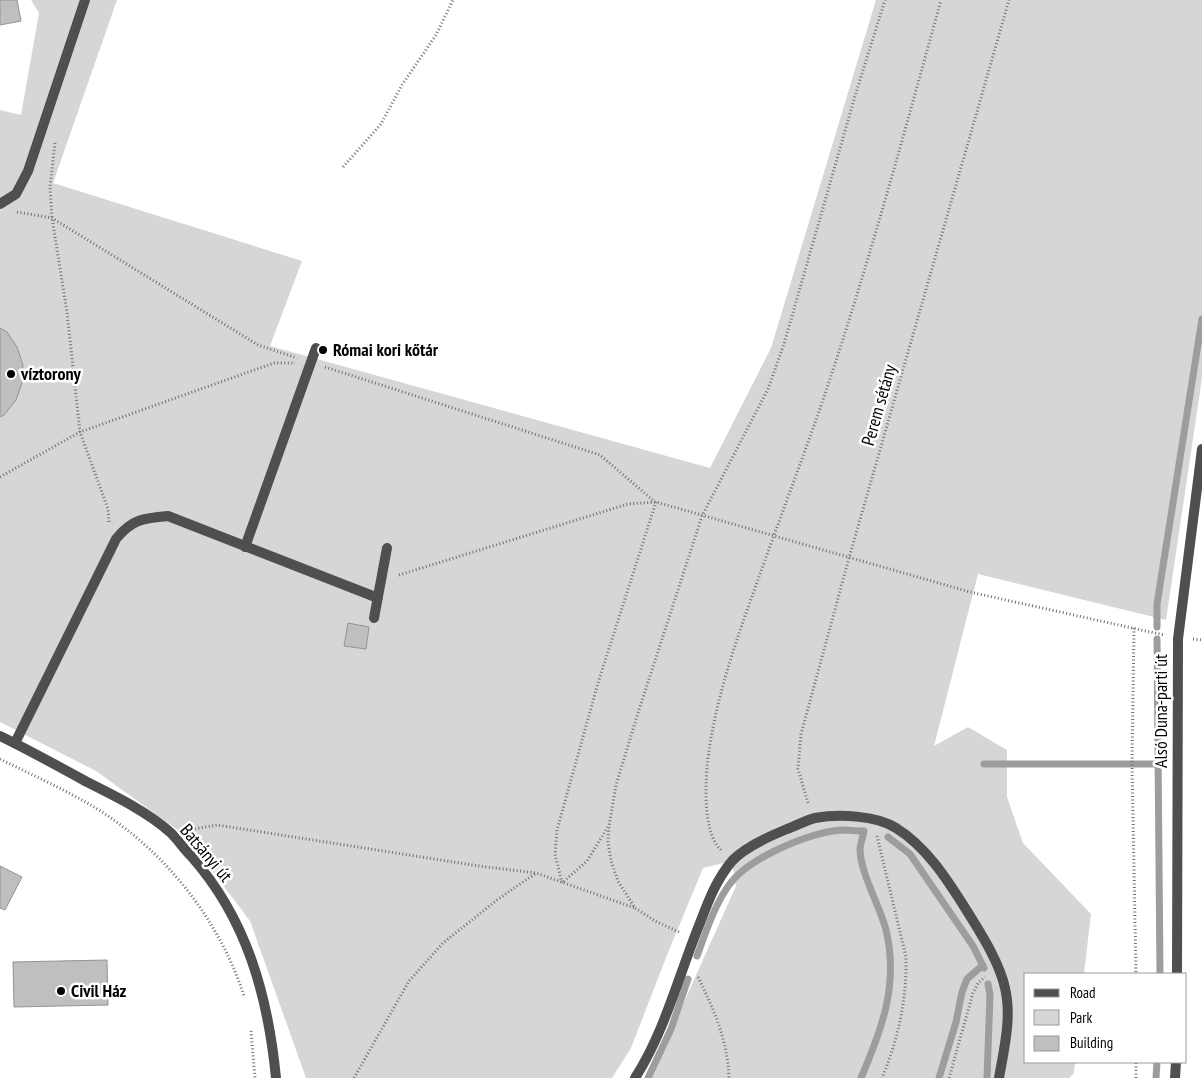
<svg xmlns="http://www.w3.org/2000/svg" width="1202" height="1078" viewBox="0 0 1202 1078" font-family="'PT Sans Narrow',sans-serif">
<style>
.green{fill:#d6d6d6}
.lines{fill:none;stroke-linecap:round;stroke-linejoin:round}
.stream{stroke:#9d9d9d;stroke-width:7}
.building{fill:#bfbfbf;stroke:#939393}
.path{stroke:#717171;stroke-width:3;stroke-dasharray:1 2.5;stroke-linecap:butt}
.lane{stroke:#4f4f4f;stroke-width:10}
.street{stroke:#4f4f4f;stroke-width:10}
.poi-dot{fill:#000;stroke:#fff;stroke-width:2}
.labels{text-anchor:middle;stroke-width:5;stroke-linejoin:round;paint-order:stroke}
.poi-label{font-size:18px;font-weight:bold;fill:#000;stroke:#fff;text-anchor:start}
.street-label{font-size:18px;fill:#000;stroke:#fff}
</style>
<rect width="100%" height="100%" fill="#fff"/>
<path class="green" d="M 31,0 L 117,0 L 53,183 L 302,261 L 270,346 L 710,468 L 771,348 L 876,0 L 1202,0 L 1202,378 L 1166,620 L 978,574 L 934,746 L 968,727 L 1007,750 L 1007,797 L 1023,843 L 1091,914 L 1084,974 L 1026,974 L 1026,1062 L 1075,1062 L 1074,1073 L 1069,1078 L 650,1078 L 736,886 L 732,861 L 703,868 L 667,955 L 631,1048 L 612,1078 L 306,1078 L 250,921 L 186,836 L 96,771 L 0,722 L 0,110 L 21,115 L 39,13 Z"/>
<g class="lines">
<path class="stream" d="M 1157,627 L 1157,604 L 1202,319
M 1157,639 L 1160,974
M 984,764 L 1158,764
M 888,837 L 910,854 L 973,946 L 984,968
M 697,956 C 706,932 714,906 729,885 C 748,858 808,833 841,830 C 848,830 856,831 864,831 C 863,837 860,844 860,850 C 861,875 880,906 886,930 C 899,984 882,1029 861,1078
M 648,1078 L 671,1029 L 688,979
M 939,1078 L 956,1022 L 962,992 L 967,979 L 983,965
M 987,1078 L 990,995 L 988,984
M 1156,1078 L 1157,1062"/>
</g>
<path class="building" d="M 0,0 L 17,0 L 21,21 L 0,25 Z
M 0,328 L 7,332 L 17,347 L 23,365 L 22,383 L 16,400 L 4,415 L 0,417 Z
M 348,623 L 369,627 L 366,649 L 344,646 Z
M 0,866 L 22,877 L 5,910 L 0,908 Z
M 107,960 L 108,1005 L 14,1007 L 13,962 Z"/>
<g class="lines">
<path class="path" d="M 55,143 L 50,187 L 52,218 L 67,312 L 80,432 L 108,509 L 109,522
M 343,167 L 381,124 L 402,85 L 436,35 L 453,0
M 17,212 L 52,218 L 258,345 L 297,358
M 325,367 L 600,455 L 655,502
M 0,477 L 80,432 L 274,363 L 295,363
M 399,575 L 628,504 L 656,502 L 970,592 L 1164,635
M 1134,628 L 1132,764 L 1136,974
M 1193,639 L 1202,640
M 0,759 C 34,776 69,791 102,812 C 167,854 220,921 244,996
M 808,803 L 798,769 L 801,734 L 849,558 L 1009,0
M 608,827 L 587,861 L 562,883 L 555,854 L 557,830 L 598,683 L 656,502
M 188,830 L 217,825 L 479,866 L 536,873 L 635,908
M 877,836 L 906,957 C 907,999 898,1040 882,1078
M 721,850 C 699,830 706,761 712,733 C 721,684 738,635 755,588 C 775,532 796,476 816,420 C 864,282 902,141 941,0
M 679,932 L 655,921 L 635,908 L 618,881 L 611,861 L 608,842 L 609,826 L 616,785 L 638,713 L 702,516 L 768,389 L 784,344 L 855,96 L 885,0
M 698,977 C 714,1010 728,1041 729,1078
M 251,1031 L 255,1078
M 354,1078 L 409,981 L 443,943 L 497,900 L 536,873
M 949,1078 L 973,993 L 978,983 L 985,977
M 1136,1078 L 1136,1062"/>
<path class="lane" d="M 245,547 L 316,348
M 374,618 L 387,548
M 15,743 L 116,539 C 132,519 144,518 168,516 L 378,598
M 635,1078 C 664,1033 678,978 698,928 C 707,905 715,881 732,861 C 744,848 770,836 787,829 C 796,826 806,820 815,818 C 838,814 876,815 896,828 C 927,847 948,881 967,911 C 981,934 999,961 1005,988 C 1012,1017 1004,1049 999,1078"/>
<path class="street" d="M 0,204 L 16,194 L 28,171 L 85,0
M 0,736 C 29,750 58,766 87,782 C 115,796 148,812 171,833 C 178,840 184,849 191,856 C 247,919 268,996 276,1078
M 1177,974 L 1178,639 L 1202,449
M 1175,1078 L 1176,1062"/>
</g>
<g class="poi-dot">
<circle cx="323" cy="350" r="5"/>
<circle cx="11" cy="374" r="5"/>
<circle cx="61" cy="991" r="5"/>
</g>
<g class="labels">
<g class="poi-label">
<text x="333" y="356">Római kori kőtár</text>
<text x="21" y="380">víztorony</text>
<text x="71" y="997">Civil Ház</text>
</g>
<g class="street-label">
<text transform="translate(879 405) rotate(-74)" y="6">Perem sétány</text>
<text transform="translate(1161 711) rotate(-90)" y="6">Alsó Duna-parti út</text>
<text transform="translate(206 853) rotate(50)" y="6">Batsányi út</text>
</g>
</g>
<rect x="1024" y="973" width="162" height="90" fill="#ffffff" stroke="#999999"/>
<rect x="1034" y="989" width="25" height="8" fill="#4f4f4f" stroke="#999999"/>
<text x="1070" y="998" font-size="15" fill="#000000">Road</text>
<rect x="1034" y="1010" width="25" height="15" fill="#d6d6d6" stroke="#999999"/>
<text x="1070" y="1023" font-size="15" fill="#000000">Park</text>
<rect x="1034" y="1036" width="25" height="15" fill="#bfbfbf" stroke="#999999"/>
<text x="1070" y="1048" font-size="15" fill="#000000">Building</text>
</svg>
